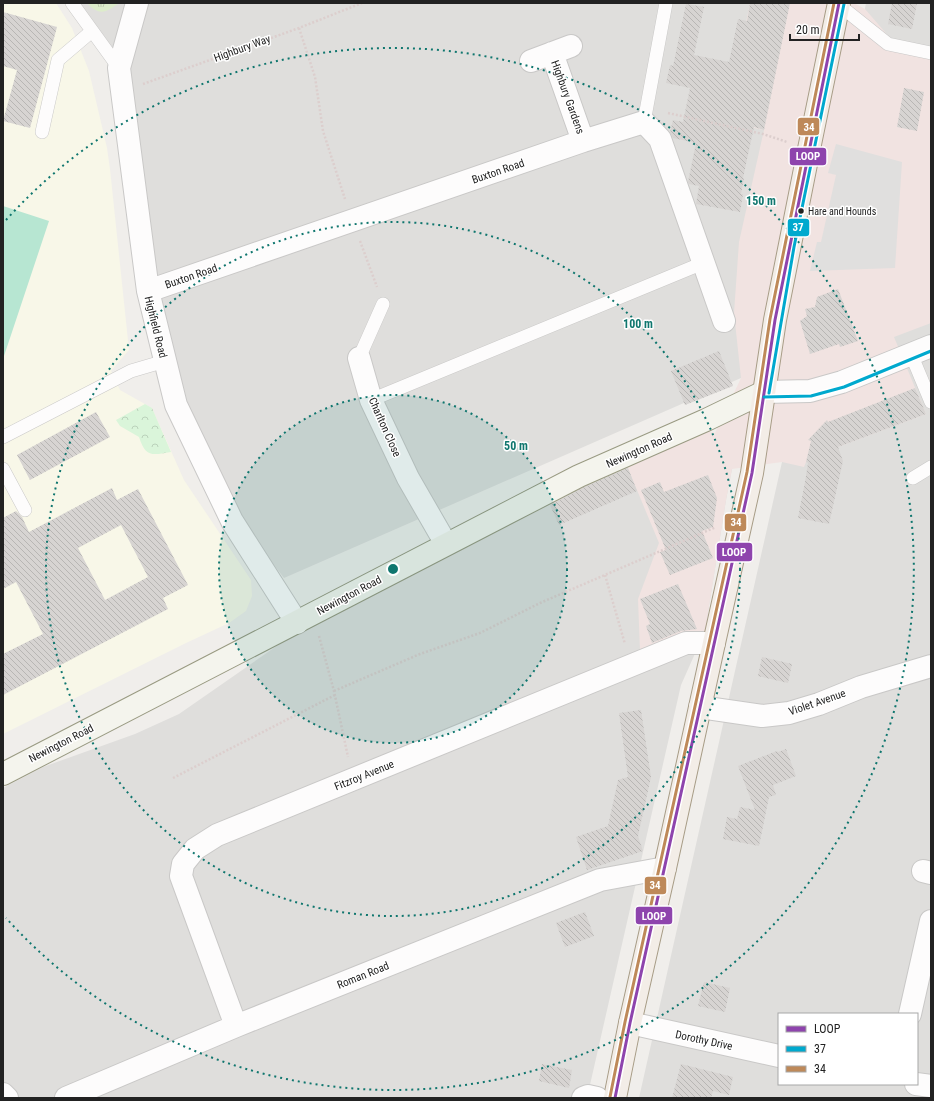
<svg xmlns="http://www.w3.org/2000/svg" width="934" height="1101" viewBox="0 0 934 1101" font-family="'Roboto Condensed',sans-serif">
<style>
.residential{fill:#dfdedc;fill-rule:evenodd}
.commercial{fill:#f1e3e1}
.education{fill:#f8f7e8}
.grass{fill:url(#grass-tufts)}
.park{fill:url(#park-crowns)}
.pitch{fill:#b7e6d2}
.parking{fill:#e0dfde}
.building{fill:url(#building-back-hatch);fill-rule:evenodd}
.lines{fill:none;stroke-linecap:round;stroke-linejoin:round}
.service-casing{stroke:#c9c8c7;stroke-width:14}
.minor-casing{stroke:#c9c8c7;stroke-width:24}
.tertiary-casing{stroke:#c9c8c7;stroke-width:24}
.secondary-casing{stroke:#999a82;stroke-width:24}
.primary-casing{stroke:#a79c86;stroke-width:24}
.path{stroke:#dccecd;stroke-width:2.5;stroke-dasharray:2 2;stroke-linecap:butt}
.service{stroke:#fdfcfc;stroke-width:13}
.minor{stroke:#fdfcfc;stroke-width:22}
.tertiary{stroke:#fdfcfc;stroke-width:22}
.secondary{stroke:#f4f4ed;stroke-width:22}
.primary{stroke:#f3ede7;stroke-width:22}
.bus-1-casing{stroke:#fff;stroke-width:6}
.bus-2-casing{stroke:#fff;stroke-width:6}
.bus-3-casing{stroke:#fff;stroke-width:6}
.bus-1{stroke:#8e44ad;stroke-width:3}
.bus-2{stroke:#00a9ce;stroke-width:3}
.bus-3{stroke:#be8959;stroke-width:3}
.ring{fill:none;stroke:#0f766e;stroke-width:2;stroke-dasharray:2 4}
.bus-dot{fill:#222;stroke:#fff;stroke-width:1.5}
.labels{text-anchor:middle;stroke-width:3;stroke-linejoin:round;paint-order:stroke}
.bus-label{font-size:10px;fill:#222;stroke:#fff;text-anchor:start}
.street-label{font-size:11px;fill:#222;stroke:#fff}
.centre{fill:#0f766e;stroke:#fff;stroke-width:2}
.ring-label{font-size:12px;text-anchor:middle;font-weight:bold;fill:#0f766e;stroke:#fff;stroke-width:3;stroke-linejoin:round;paint-order:stroke}
.line-badge{stroke:#fff;stroke-width:1.5}
.badge-label{font-size:11px;text-anchor:middle;font-weight:bold;fill:#fff}
</style>
<defs>
<pattern id="grass-tufts" width="24" height="20" patternUnits="userSpaceOnUse"><rect width="24" height="20" fill="#ddeccb"/><path d="M3 7l-1-3M5 7V3M7 7l1-3M15 17l-1-3M17 17v-4M19 17l1-3" fill="none" stroke="#bdcaae"/></pattern>
<pattern id="park-crowns" width="20" height="18" patternUnits="userSpaceOnUse"><rect width="20" height="18" fill="#daf5da"/><path d="M2 6a3 3 0 1 1 6 0M12 15a3 3 0 1 1 6 0" fill="none" stroke="#bbd2bb"/></pattern>
<pattern id="building-back-hatch" width="6" height="6" patternUnits="userSpaceOnUse"><rect width="6" height="6" fill="#d7d4d2"/><path d="M-1 5l2 2M0 0l6 6M5-1l2 2" fill="none" stroke="#b8b6b4"/></pattern>
</defs>
<rect width="100%" height="100%" fill="#f0eeeb"/>
<path class="residential" d="M 73,3 L 815,3 L 741,378 L 284,578 L 263,551 L 239,514 L 185,405 L 159,316 L 129,98 Z
M 866,3 L 931,3 L 931,1098 L 639,1098 L 782,462 ZM 779,1014 L 917,1014 L 917,1084 L 779,1084 Z
M 627,466 L 732,469 L 726,500 L 705,631 L 681,685 L 587,1098 L 3,1098 L 3,788 L 43,767 L 135,734 L 179,714 L 281,643 L 316,623 L 548,500 Z"/>
<path class="commercial" d="M 750,3 L 854,3 L 865,9 L 891,39 L 931,48 L 931,323 L 894,337 L 926,414 L 838,447 L 832,469 L 806,462 L 804,467 L 782,462 L 732,469 L 726,500 L 705,631 L 640,651 L 638,599 L 659,543 L 627,466 L 706,430 L 715,433 L 741,378 L 734,313 L 739,242 L 764,130 L 726,122 Z"/>
<path class="education" d="M 3,3 L 56,3 L 72,28 L 89,71 L 107,148 L 110,169 L 129,350 L 111,371 L 120,390 L 152,408 L 184,480 L 251,580 L 252,596 L 246,611 L 229,623 L 186,643 L 3,734 Z"/>
<path class="grass" d="M 87,3 L 119,3 C 106,13 99,16 87,3 Z"/>
<path class="park" d="M 145,404 L 152,408 L 171,452 C 152,455 146,458 139,437 L 120,426 L 116,420 Z"/>
<path class="pitch" d="M 3,206 L 49,221 L 3,359 Z"/>
<path class="parking" d="M 836,144 L 902,162 L 895,268 L 810,271 L 817,242 L 821,242 L 836,175 L 828,173 Z"/>
<path class="building" d="M 750,3 L 790,3 L 764,130 L 754,127 L 743,178 L 744,178 L 741,194 L 743,194 L 740,212 L 696,204 L 699,186 L 689,184 L 688,182 L 696,143 L 673,138 L 670,132 L 673,120 L 683,122 L 690,88 L 666,83 L 670,65 L 673,66 L 686,4 L 704,7 L 694,55 L 729,62 L 738,19 L 747,21 Z
M 892,3 L 917,3 L 912,29 L 888,24 Z
M 3,12 L 57,27 L 30,128 L 3,121 L 17,70 L 3,66 Z
M 904,88 L 924,92 L 917,131 L 897,127 Z
M 838,289 L 858,341 L 840,347 L 839,344 L 810,354 L 800,321 L 807,316 L 805,309 L 815,307 L 817,297 Z
M 719,351 L 733,386 L 685,405 L 671,371 Z
M 915,388 L 926,414 L 838,447 L 843,461 L 829,524 L 798,518 L 805,482 L 808,463 L 806,462 L 811,441 L 808,440 L 827,420 L 828,422 Z
M 96,412 L 110,437 L 30,480 L 17,455 Z
M 628,468 L 637,491 L 559,525 L 550,505 L 584,487 Z
M 708,475 L 717,498 L 713,527 L 702,531 L 713,558 L 670,575 L 660,552 L 666,550 L 641,490 L 660,482 L 664,492 Z
M 112,488 L 117,500 L 138,489 L 188,585 L 163,598 L 168,609 L 3,695 L 3,654 L 43,634 L 16,582 L 3,589 L 3,518 L 16,511 L 22,517 L 29,532 ZM 121,525 L 148,577 L 105,600 L 78,548 Z
M 678,584 L 697,629 L 681,631 L 652,643 L 646,626 L 650,624 L 640,599 Z
M 762,657 L 792,664 L 788,683 L 758,676 Z
M 641,710 L 651,777 L 638,836 L 643,851 L 587,870 L 576,837 L 608,826 L 618,780 L 628,777 L 619,713 Z
M 786,749 L 796,776 L 773,785 L 776,795 L 769,797 L 759,846 L 723,839 L 727,817 L 737,819 L 740,807 L 755,810 L 738,766 L 777,751 L 778,752 Z
M 585,912 L 594,936 L 565,947 L 556,923 Z
M 704,982 L 730,988 L 725,1012 L 698,1006 Z
M 542,1064 L 572,1070 L 569,1088 L 539,1081 Z
M 681,1064 L 733,1077 L 729,1095 L 713,1091 L 711,1098 L 672,1098 Z"/>
<g class="lines">
<g class="service-casing">
<path id="service" d="M 72,3 L 119,68
M 839,5 L 888,44 L 931,53
M 644,122 L 666,3
M 42,132 L 58,60 L 92,31
M 911,354 L 931,402
M 359,358 L 383,304
M 371,400 L 703,263
M 3,437 L 131,371 L 165,361
M 3,469 L 25,510
M 913,478 L 931,467"/>
</g>
<g class="minor-casing">
<path id="minor" d="M 137,3 L 119,68 L 148,291 L 176,405 L 232,521 L 297,623
M 552,53 L 583,141
M 531,61 L 571,46
M 148,291 L 583,141 L 644,122 L 660,139 L 724,321
M 359,358 L 371,400 L 408,478 L 446,544
M 700,707 L 762,716 L 789,713 L 819,704 L 861,687 L 931,666
M 923,871 L 931,873
M 910,1014 L 931,921
M 630,1023 L 779,1056
M 236,1026 L 181,876 L 183,864 L 195,849 L 217,835 L 686,643 L 714,643
M 916,1084 L 931,1086
M 3,1094 L 7,1098
M 66,1098 L 236,1026 L 600,880 L 665,868
M 583,1098 L 588,1096 L 597,1098"/>
</g>
<g class="tertiary-casing">
<path id="tertiary" d="M 764,392 L 810,391 L 842,382 L 931,346"/>
</g>
<g class="secondary-casing">
<path id="secondary" d="M 3,774 L 579,476 L 706,420 L 764,392"/>
</g>
<g class="primary-casing">
<path id="primary" d="M 615,1098 L 630,1023 L 665,868 L 714,643 L 752,473 L 775,320 L 809,149 L 839,3"/>
</g>
<path class="path" d="M 299,28 L 315,77 L 323,131 L 345,199
M 143,84 L 299,28 L 362,3
M 668,113 L 763,134 L 787,142
M 360,241 L 377,287
M 605,575 L 625,644
M 319,636 L 334,691 L 348,757
M 334,691 L 420,654 L 480,633 L 540,603 L 716,527
M 173,778 L 335,695"/>
<use href="#service" class="service"/>
<use href="#minor" class="minor"/>
<use href="#tertiary" class="tertiary"/>
<use href="#secondary" class="secondary"/>
<use href="#primary" class="primary"/>
<g class="bus-1-casing">
<path id="bus-1" d="M 615,1098 L 630,1023 L 752,473 L 775,320 L 839,3"/>
</g>
<g class="bus-2-casing">
<path id="bus-2" d="M 769,393 L 794,247 L 844,4
M 764,397 L 811,396 L 844,387 L 931,351"/>
</g>
<g class="bus-3-casing">
<path id="bus-3" d="M 610,1097 L 625,1022 L 747,472 L 770,319 L 834,3"/>
</g>
<use href="#bus-1" class="bus-1"/>
<use href="#bus-2" class="bus-2"/>
<use href="#bus-3" class="bus-3"/>
</g>
<circle cx="393" cy="569" r="174" fill="#0f766e" fill-opacity=".12"/>
<g class="ring">
<circle cx="393" cy="569" r="174"/>
<circle cx="393" cy="569" r="347"/>
<path d="M6 220A521 521 0 1 1 6 918"/>
</g>
<circle class="bus-dot" cx="801" cy="211" r="3.5"/>
<g class="labels">
<g class="bus-label">
<text x="808" y="215">Hare and Hounds</text>
</g>
<g class="street-label">
<text transform="translate(242 48) rotate(-20)" y="4">Highbury Way</text>
<text transform="translate(568 97) rotate(70)" y="4">Highbury Gardens</text>
<text transform="translate(498 171) rotate(-19)" y="4">Buxton Road</text>
<text transform="translate(191 276) rotate(-19)" y="4">Buxton Road</text>
<text transform="translate(156 327) rotate(76)" y="4">Highfield Road</text>
<text transform="translate(385 427) rotate(66)" y="4">Charlton Close</text>
<text transform="translate(639 450) rotate(-24)" y="4">Newington Road</text>
<text transform="translate(349 595) rotate(-28)" y="4">Newington Road</text>
<text transform="translate(817 702) rotate(-19)" y="4">Violet Avenue</text>
<text transform="translate(61 743) rotate(-27)" y="4">Newington Road</text>
<text transform="translate(364 775) rotate(-22)" y="4">Fitzroy Avenue</text>
<text transform="translate(363 975) rotate(-22)" y="4">Roman Road</text>
<text transform="translate(704 1040) rotate(12)" y="4">Dorothy Drive</text>
</g>
</g>
<circle cx="393" cy="569" r="6" class="centre"/>
<g class="ring-label">
<text x="761" y="205">150 m</text>
<text x="638" y="328">100 m</text>
<text x="516" y="450">50 m</text>
</g>
<g class="line-badge">
<rect x="797" y="117" width="23" height="19" rx="4" fill="#be8959"/>
<rect x="789" y="147" width="38" height="19" rx="4" fill="#8e44ad"/>
<rect x="787" y="218" width="23" height="19" rx="4" fill="#00a9ce"/>
<rect x="724" y="513" width="23" height="19" rx="4" fill="#be8959"/>
<rect x="716" y="542" width="37" height="20" rx="4" fill="#8e44ad"/>
<rect x="644" y="876" width="23" height="19" rx="4" fill="#be8959"/>
<rect x="635" y="906" width="38" height="19" rx="4" fill="#8e44ad"/>
</g>
<g class="badge-label">
<text x="809" y="131">34</text>
<text x="808" y="160">LOOP</text>
<text x="798" y="231">37</text>
<text x="736" y="526">34</text>
<text x="734" y="556">LOOP</text>
<text x="655" y="889">34</text>
<text x="654" y="920">LOOP</text>
</g>
<rect width="934" height="1101" fill="none" stroke="#222222" stroke-width="8"/>
<rect x="778" y="1013" width="140" height="72" fill="#ffffff" stroke="#a7a7a7"/>
<rect x="786" y="1026" width="20" height="6" fill="#8e44ad" stroke="#a7a7a7"/>
<text x="814" y="1033" font-size="12" fill="#222222">LOOP</text>
<rect x="786" y="1046" width="20" height="6" fill="#00a9ce" stroke="#a7a7a7"/>
<text x="814" y="1053" font-size="12" fill="#222222">37</text>
<rect x="786" y="1066" width="20" height="6" fill="#be8959" stroke="#a7a7a7"/>
<text x="814" y="1073" font-size="12" fill="#222222">34</text>
<path d="M790 34v6h69v-6" fill="none" stroke="#222222" stroke-width="2"/>
<text x="796" y="34" font-size="12" fill="#222222" stroke="#ffffff" stroke-width="3" paint-order="stroke">20 m</text>
</svg>
